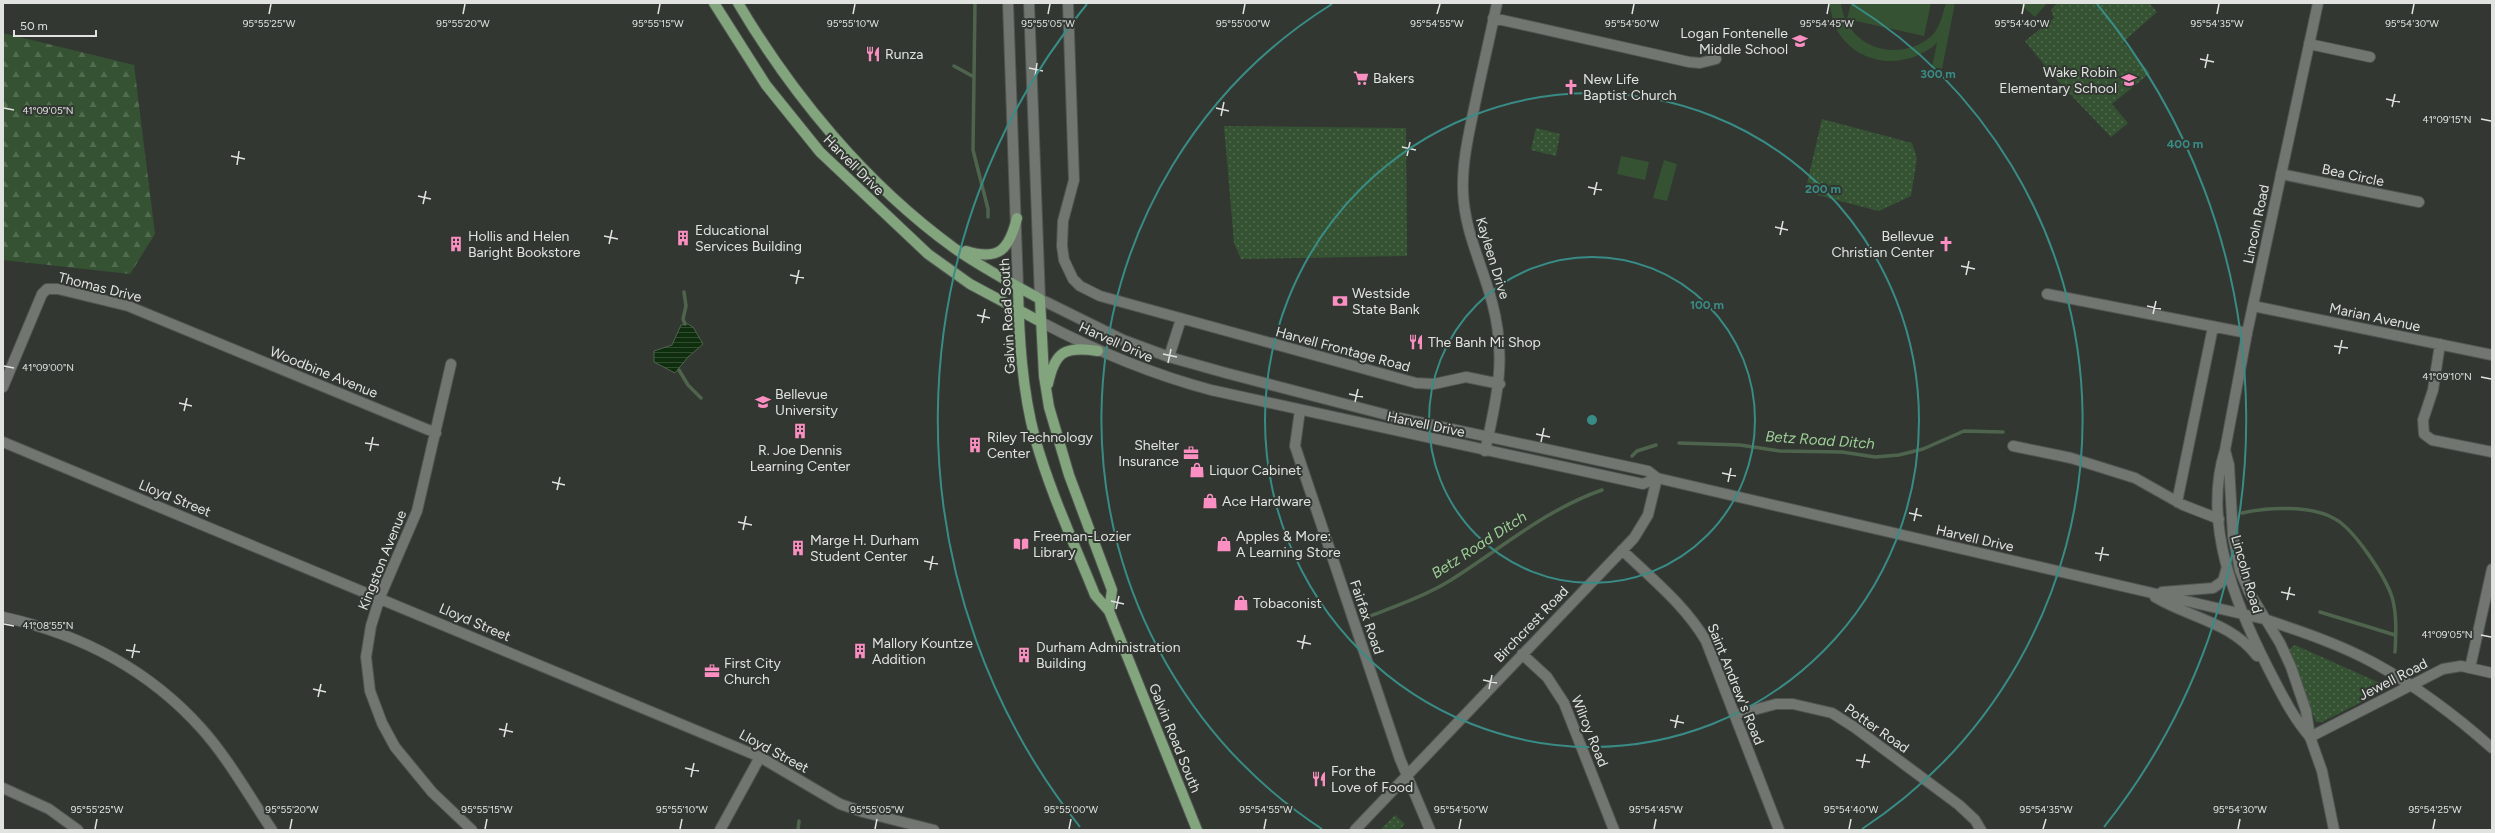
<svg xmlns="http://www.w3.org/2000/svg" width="2495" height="833" viewBox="0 0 2495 833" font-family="Figtree,sans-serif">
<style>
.grass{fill:url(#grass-dots)}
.forest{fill:url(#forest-firs)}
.garden{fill:#355332}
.water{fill:url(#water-rules);stroke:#4e644c}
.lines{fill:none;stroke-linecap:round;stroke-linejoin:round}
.stream{stroke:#4e644c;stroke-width:3.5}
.minor-casing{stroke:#515551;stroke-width:12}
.tertiary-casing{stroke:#515551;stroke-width:12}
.secondary-casing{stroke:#515551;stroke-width:12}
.primary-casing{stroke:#515551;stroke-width:12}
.minor{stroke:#717670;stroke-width:10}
.tertiary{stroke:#717670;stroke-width:10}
.secondary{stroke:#717670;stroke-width:10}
.primary{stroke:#82a57e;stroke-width:10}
.ticks{fill:none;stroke:#e0e3e0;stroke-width:1.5}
.ring{fill:none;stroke:#398c85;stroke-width:2}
.labels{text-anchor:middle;stroke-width:4;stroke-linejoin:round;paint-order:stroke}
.poi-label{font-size:14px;fill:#e0e3e0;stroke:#323732;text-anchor:start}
.street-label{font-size:14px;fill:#e0e3e0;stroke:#323732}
.water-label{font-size:15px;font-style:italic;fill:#9dd197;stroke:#323732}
.ticks-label{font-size:10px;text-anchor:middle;fill:#e0e3e0;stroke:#323732;stroke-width:4;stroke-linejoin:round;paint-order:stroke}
.centre{fill:#398c85;stroke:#323732;stroke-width:2}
.ring-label{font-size:12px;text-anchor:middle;font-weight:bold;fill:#398c85;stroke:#323732;stroke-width:4;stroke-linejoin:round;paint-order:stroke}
</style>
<defs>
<pattern id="grass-dots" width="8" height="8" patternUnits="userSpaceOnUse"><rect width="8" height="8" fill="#355332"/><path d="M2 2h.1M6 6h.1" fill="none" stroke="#526c4f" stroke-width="1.8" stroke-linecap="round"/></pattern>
<pattern id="forest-firs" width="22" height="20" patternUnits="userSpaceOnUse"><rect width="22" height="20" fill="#355332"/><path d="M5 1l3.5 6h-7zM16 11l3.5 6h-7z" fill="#526c4f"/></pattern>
<pattern id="water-rules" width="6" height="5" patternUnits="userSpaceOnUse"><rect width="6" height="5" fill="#0f2e0d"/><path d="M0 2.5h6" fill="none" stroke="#324c30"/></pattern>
</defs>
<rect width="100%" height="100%" fill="#323732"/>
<path class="grass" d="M 2057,3 L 2149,3 L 2157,12 L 2123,42 L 2150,73 L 2112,104 L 2128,123 L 2111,137 L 2055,78 L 2025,41 L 2054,18 L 2051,10 Z
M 1822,119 L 1912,143 L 1917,158 L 1911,196 L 1879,211 L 1805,192 Z
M 1224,126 L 1406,128 L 1407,256 L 1241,259 L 1234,243 Z
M 1536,128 L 1560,134 L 1556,156 L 1531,150 Z
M 2295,645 L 2382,684 L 2387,689 L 2322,722 L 2316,722 L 2288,650 Z
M 1395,815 L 1405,824 L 1399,830 L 1380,830 Z"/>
<path class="forest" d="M 3,33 L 134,65 L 155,234 L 130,274 L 3,260 Z"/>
<path class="garden" d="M 1829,3 L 1841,3 C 1845,38 1879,58 1913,47 C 1920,44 1930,39 1935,32 C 1941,23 1943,13 1946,3 L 1955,3 L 1942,69 L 1932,67 L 1937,43 C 1910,67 1868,68 1844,40 C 1834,29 1832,16 1829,3 Z
M 1851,3 L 1931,3 L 1924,36 L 1847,19 Z
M 2019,3 L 2047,3 L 2035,17 Z
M 1621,156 L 1649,162 L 1645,180 L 1617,174 Z
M 1664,160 L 1677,164 L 1667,201 L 1653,198 Z"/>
<path class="water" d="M 688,324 L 693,327 L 703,344 L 688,357 L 675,373 L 654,362 L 654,351 L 672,345 L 681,325 Z"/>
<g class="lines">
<path class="stream" d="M 975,3 L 973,150 L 988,209 L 988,217
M 954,66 L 974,77
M 684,292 L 686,306 L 683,319 L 685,324
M 679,370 L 688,385 L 701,398
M 1679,443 L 1740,445 L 1780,451 L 1842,452 L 1875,457 L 1899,455 L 1923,449 L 1964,431 L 2003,432
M 1632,456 L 1637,451 L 1656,445
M 2242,513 C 2267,507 2312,505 2335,519 C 2354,529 2385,576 2392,597 C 2397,614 2396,634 2395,652
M 2320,612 L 2395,635
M 1368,617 C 1396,606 1425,596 1451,580 C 1502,548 1545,510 1602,490
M 798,830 L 799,821"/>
<g class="minor-casing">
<path id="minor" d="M 1068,3 L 1074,180 L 1063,221 L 1062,246 L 1064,260 L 1073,279 L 1080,286 L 1100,296 L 1416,383 L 1434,384 L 1466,377 L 1500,384
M 1493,18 L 1689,62 L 1700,63 L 1716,59
M 2309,44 L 2370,57
M 2281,174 L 2419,202
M 2047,294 L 2247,333
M 2253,306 L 2492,355
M 2440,344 L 2433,390 L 2423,420 L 2424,434 L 2432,440 L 2492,452
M 1169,357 L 1181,319
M 451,364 L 417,511 L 380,597 L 371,626 L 366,657 L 370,691 L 382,723 L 395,747 L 432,792 L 472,830
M 3,387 L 42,294 L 47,289 L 58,289 L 128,306 L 436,433
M 1300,410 L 1295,446 L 1400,759 L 1430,830
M 3,442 L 760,757
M 2013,446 L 2071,458 L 2135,478 L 2183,505 L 2219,519
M 1485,451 C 1497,398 1507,357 1492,302 C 1482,264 1464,230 1463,191 C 1462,161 1469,133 1475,104 C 1482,70 1490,37 1497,3
M 2177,502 L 2213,327
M 1622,550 C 1652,579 1685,605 1706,641 L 1779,830
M 3,617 C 80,634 147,668 201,728 C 228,758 249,796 272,830
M 1522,654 L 1547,677 L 1564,703 L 1614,830
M 2470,668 L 2492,569
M 1735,715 L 1776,704 L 1793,704 L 1832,713 L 1854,727 L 1959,805 L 1975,820 L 1981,830
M 3,788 L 49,809 L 78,830
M 1355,830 L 1634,538 L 1648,515 L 1657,478"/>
</g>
<g class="tertiary-casing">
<path id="tertiary" d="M 2310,737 L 2443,669 L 2461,666 L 2492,673
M 720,830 L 760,757 L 840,804 L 863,812 L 934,830"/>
</g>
<g class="secondary-casing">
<path id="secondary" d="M 1008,3 L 1018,287
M 1029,3 L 1040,299 L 1123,340 L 1169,357 L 1226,373 L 1391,416 L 1648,471 L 1657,478 L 2264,619 C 2300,631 2339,644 2374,663 C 2416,686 2456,716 2492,748
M 1041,322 C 1096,351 1151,374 1211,390 L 1643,484 L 1657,478
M 2225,450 L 2229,465 L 2233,536 L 2240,570 L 2249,592 L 2280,643 L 2291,667 L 2306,711 L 2310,737 L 2322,771 L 2334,830
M 2162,592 L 2213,588 L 2223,581 L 2227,567
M 2155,597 C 2190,618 2231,622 2257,656
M 2310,737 C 2292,716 2281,693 2268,668 C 2235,603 2202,523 2225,450 L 2247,333 L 2318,3"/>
</g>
<g class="primary-casing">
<path id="primary" d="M 714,3 L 766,85 L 820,152 L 928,254 L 970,284 L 1041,322
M 738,3 C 793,96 866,184 954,248 C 981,267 1011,283 1040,299 L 1044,376 L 1049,407 L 1069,475 L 1112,590 L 1109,611
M 966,251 C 999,261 1009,250 1017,218
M 1018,287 C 1019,337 1022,390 1035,438 C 1050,492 1074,543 1095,595 L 1109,611 L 1197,830
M 1048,384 C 1055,351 1065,346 1098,351"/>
</g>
<use href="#minor" class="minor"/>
<use href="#tertiary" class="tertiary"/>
<use href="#secondary" class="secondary"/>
<use href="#primary" class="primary"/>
</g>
<path class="ticks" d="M 269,14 L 271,4M 463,14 L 465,4M 658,14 L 660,4M 853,14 L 855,4M 1048,14 L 1050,4M 1243,14 L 1245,4M 1437,14 L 1440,4M 1632,14 L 1634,4M 1827,14 L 1829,4M 2022,14 L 2024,4M 2217,14 L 2219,4M 2412,14 L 2414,4M 2200,59 L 2214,62M 1029,68 L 1043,71M 2205,68 L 2208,54M 1035,77 L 1037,63M 2386,99 L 2400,102M 2392,107 L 2395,94M 4,108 L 14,110M 1216,108 L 1229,111M 1221,116 L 1224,102M 2481,119 L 2491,121M 1402,147 L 1416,150M 231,156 L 245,159M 1407,156 L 1410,142M 237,165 L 239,151M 1588,187 L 1602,190M 1594,195 L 1597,182M 418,196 L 431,199M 423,204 L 426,191M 1775,227 L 1788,230M 1780,235 L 1783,221M 604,236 L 618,239M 609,244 L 612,230M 1961,266 L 1975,269M 790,275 L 804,278M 1966,275 L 1969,261M 796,284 L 799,270M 2147,306 L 2161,309M 2153,314 L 2156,301M 977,315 L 990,318M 982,323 L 985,309M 2334,346 L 2348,348M 1163,354 L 1177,357M 2339,354 L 2342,340M 1168,363 L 1171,349M 4,366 L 14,368M 2481,377 L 2491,379M 1349,394 L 1363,397M 1355,402 L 1358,389M 179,403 L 192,406M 184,411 L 187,398M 1536,434 L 1550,437M 1541,442 L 1544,428M 365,443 L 379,445M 370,451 L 373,437M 1722,473 L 1736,476M 552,482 L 565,485M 1728,482 L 1731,468M 557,490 L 560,477M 1909,513 L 1922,516M 1914,521 L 1917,508M 738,522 L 752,525M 743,530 L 746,516M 2095,553 L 2109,555M 924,561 L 938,564M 2100,561 L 2103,547M 930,570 L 933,556M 2281,592 L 2295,595M 2287,600 L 2290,587M 1111,601 L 1124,604M 1116,609 L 1119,596M 4,624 L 14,626M 2481,635 L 2491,637M 1297,641 L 1311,644M 1302,649 L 1305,635M 126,650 L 140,652M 132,658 L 135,644M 1483,680 L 1497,683M 313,689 L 326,692M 1489,689 L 1492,675M 318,697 L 321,684M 1670,720 L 1684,723M 1675,728 L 1678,715M 499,729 L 513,732M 504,737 L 507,723M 1856,760 L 1870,762M 685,768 L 699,771M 1862,768 L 1865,754M 691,777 L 694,763M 95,829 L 97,819M 290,829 L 292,819M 485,829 L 487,819M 680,829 L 682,819M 875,829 L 877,819M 1069,829 L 1071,819M 1264,829 L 1266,819M 1459,829 L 1461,819M 1654,829 L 1656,819M 1849,829 L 1851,819M 2043,829 L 2046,819M 2238,829 L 2240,819M 2433,829 L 2435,819"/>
<g class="ring">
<circle cx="1592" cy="420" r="163"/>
<circle cx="1592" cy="420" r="327"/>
<path d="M1322 829A490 490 0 0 1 1332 4M1852 4A490 490 0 0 1 1862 829"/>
<path d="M1080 827A654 654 0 0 1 1087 4M2097 4A654 654 0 0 1 2104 827"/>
</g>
<defs>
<g id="school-bare" transform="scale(1.2)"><path d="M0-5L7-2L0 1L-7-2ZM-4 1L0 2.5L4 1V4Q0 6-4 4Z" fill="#fc8fc1" stroke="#323732" stroke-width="2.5" paint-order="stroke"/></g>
<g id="restaurant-bare" transform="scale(1.2)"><path d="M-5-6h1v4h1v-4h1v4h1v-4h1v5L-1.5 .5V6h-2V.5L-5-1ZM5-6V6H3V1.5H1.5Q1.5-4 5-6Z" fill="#fc8fc1" stroke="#323732" stroke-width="2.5" paint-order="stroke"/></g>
<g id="supermarket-bare" transform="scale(1.2)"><path d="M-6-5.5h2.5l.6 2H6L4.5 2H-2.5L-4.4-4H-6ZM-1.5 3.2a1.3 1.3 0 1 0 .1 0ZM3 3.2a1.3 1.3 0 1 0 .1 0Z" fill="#fc8fc1" stroke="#323732" stroke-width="2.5" paint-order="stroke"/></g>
<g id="church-bare" transform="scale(1.2)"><path d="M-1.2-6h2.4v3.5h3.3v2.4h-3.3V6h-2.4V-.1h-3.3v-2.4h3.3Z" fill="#fc8fc1" stroke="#323732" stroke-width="2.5" paint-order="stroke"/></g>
<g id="building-bare" transform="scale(1.2)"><path d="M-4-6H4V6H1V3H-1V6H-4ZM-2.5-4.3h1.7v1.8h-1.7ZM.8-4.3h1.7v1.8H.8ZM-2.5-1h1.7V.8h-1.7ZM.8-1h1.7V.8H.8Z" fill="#fc8fc1" stroke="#323732" stroke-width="2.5" paint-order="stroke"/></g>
<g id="bank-bare" transform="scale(1.2)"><path d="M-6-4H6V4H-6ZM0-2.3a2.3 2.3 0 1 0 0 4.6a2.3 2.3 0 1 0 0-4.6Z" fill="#fc8fc1" stroke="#323732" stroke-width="2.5" paint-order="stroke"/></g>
<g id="university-bare" transform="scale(1.2)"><path d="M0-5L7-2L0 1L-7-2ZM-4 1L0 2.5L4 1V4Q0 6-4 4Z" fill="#fc8fc1" stroke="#323732" stroke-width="2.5" paint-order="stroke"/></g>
<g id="office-bare" transform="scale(1.2)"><path d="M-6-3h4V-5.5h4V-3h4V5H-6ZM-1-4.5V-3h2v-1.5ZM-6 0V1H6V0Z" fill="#fc8fc1" stroke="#323732" stroke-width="2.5" paint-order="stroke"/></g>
<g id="shop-bare" transform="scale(1.2)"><path d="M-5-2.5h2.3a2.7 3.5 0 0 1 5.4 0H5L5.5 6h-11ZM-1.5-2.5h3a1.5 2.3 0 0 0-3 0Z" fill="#fc8fc1" stroke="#323732" stroke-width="2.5" paint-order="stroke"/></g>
<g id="library-bare" transform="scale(1.2)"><path d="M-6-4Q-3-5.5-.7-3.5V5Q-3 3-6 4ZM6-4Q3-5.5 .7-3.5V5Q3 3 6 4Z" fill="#fc8fc1" stroke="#323732" stroke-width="2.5" paint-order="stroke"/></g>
</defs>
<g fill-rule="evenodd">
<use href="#school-bare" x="1800" y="41"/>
<use href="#restaurant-bare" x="873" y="54"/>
<use href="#supermarket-bare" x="1361" y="78"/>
<use href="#school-bare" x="2129" y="80"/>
<use href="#church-bare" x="1571" y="87"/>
<use href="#building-bare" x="683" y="238"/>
<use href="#building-bare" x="456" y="244"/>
<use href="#church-bare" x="1946" y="244"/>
<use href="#bank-bare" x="1340" y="301"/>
<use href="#restaurant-bare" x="1416" y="342"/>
<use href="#university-bare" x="763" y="402"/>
<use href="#building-bare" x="800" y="431"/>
<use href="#building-bare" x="975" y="445"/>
<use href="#office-bare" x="1191" y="453"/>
<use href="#shop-bare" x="1197" y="470"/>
<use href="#shop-bare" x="1210" y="501"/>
<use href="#library-bare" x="1021" y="544"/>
<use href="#shop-bare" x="1224" y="544"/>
<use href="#building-bare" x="798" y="548"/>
<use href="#shop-bare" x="1241" y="603"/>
<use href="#building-bare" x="860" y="651"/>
<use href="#building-bare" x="1024" y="655"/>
<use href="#office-bare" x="712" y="671"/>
<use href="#restaurant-bare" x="1319" y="779"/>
</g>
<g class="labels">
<g class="poi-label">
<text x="1788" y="38" text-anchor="end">Logan Fontenelle<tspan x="1788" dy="16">Middle School</tspan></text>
<text x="885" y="59">Runza</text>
<text x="2117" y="77" text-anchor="end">Wake Robin<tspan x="2117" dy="16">Elementary School</tspan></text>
<text x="1373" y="83">Bakers</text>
<text x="1583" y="84">New Life<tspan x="1583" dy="16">Baptist Church</tspan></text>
<text x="695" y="235">Educational<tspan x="695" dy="16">Services Building</tspan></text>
<text x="468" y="241">Hollis and Helen<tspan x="468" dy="16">Baright Bookstore</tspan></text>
<text x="1934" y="241" text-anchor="end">Bellevue<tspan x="1934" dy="16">Christian Center</tspan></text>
<text x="1352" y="298">Westside<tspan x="1352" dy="16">State Bank</tspan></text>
<text x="1428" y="347">The Banh Mi Shop</text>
<text x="775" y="399">Bellevue<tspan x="775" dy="16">University</tspan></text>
<text x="987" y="442">Riley Technology<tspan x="987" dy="16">Center</tspan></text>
<text x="1179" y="450" text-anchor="end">Shelter<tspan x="1179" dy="16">Insurance</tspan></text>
<text x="800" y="455" text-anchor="middle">R. Joe Dennis<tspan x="800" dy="16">Learning Center</tspan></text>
<text x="1209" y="475">Liquor Cabinet</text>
<text x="1222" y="506">Ace Hardware</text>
<text x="1033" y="541">Freeman-Lozier<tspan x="1033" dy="16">Library</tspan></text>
<text x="1236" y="541">Apples &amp; More:<tspan x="1236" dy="16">A Learning Store</tspan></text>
<text x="810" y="545">Marge H. Durham<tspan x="810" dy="16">Student Center</tspan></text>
<text x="1253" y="608">Tobaconist</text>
<text x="872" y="648">Mallory Kountze<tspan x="872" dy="16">Addition</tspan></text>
<text x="1036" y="652">Durham Administration<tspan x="1036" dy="16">Building</tspan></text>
<text x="724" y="668">First City<tspan x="724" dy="16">Church</tspan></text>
<text x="1331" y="776">For the<tspan x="1331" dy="16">Love of Food</tspan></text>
</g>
<g class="street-label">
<text transform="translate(854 165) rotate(45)" y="5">Harvell Drive</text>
<text transform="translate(2353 175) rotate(12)" y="5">Bea Circle</text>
<text transform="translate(2256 224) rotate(-78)" y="5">Lincoln Road</text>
<text transform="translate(1493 258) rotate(73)" y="5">Kayleen Drive</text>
<text transform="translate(100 287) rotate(14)" y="5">Thomas Drive</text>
<text transform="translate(1007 316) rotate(-93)" y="5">Galvin Road South</text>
<text transform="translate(2375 317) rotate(12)" y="5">Marian Avenue</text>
<text transform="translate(1116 342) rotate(24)" y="5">Harvell Drive</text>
<text transform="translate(1343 349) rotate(15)" y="5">Harvell Frontage Road</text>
<text transform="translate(324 372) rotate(22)" y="5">Woodbine Avenue</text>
<text transform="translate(1426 424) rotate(12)" y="5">Harvell Drive</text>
<text transform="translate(175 498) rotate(22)" y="5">Lloyd Street</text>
<text transform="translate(1975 538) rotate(13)" y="5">Harvell Drive</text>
<text transform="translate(382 560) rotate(-68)" y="5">Kingston Avenue</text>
<text transform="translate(2247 574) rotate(74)" y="5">Lincoln Road</text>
<text transform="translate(1367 617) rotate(71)" y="5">Fairfax Road</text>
<text transform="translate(475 622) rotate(23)" y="5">Lloyd Street</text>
<text transform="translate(1531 624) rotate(-46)" y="5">Birchcrest Road</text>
<text transform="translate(2393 679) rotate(-27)" y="5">Jewell Road</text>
<text transform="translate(1736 684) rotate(68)" y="5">Saint Andrew's Road</text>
<text transform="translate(1877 728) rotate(35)" y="5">Potter Road</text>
<text transform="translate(1590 731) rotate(68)" y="5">Wilroy Road</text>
<text transform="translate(1175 738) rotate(68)" y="5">Galvin Road South</text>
<text transform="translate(774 751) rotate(28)" y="5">Lloyd Street</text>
</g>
<g class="water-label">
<text transform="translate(1820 440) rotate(4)" y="5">Betz Road Ditch</text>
<text transform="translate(1479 545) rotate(-33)" y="5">Betz Road Ditch</text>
</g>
</g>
<g class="ticks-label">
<text x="269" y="27">95°55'25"W</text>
<text x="463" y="27">95°55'20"W</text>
<text x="658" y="27">95°55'15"W</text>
<text x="853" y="27">95°55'10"W</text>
<text x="1048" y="27">95°55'05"W</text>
<text x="1243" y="27">95°55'00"W</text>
<text x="1437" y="27">95°54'55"W</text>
<text x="1632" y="27">95°54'50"W</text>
<text x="1827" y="27">95°54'45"W</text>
<text x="2022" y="27">95°54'40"W</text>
<text x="2217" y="27">95°54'35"W</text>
<text x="2412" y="27">95°54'30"W</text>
<text x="48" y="114">41°09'05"N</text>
<text x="2447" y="123">41°09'15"N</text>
<text x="48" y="371">41°09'00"N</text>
<text x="2447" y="380">41°09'10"N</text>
<text x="48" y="629">41°08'55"N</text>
<text x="2447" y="638">41°09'05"N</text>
<text x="97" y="813">95°55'25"W</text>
<text x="292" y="813">95°55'20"W</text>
<text x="487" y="813">95°55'15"W</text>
<text x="682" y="813">95°55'10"W</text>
<text x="877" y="813">95°55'05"W</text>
<text x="1071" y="813">95°55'00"W</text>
<text x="1266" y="813">95°54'55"W</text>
<text x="1461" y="813">95°54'50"W</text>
<text x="1656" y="813">95°54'45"W</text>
<text x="1851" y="813">95°54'40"W</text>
<text x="2046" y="813">95°54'35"W</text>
<text x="2240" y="813">95°54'30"W</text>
<text x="2435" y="813">95°54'25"W</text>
</g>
<circle cx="1592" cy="420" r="6" class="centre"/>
<g class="ring-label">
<text x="1938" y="78">300 m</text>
<text x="2185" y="148">400 m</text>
<text x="1823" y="193">200 m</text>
<text x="1707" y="309">100 m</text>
</g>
<rect width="2495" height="833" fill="none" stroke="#e0e3e0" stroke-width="8"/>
<path d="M14 30v6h82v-6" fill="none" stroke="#e0e3e0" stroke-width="2"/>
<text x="20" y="30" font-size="12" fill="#e0e3e0" stroke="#323732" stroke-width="3" paint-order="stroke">50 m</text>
</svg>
